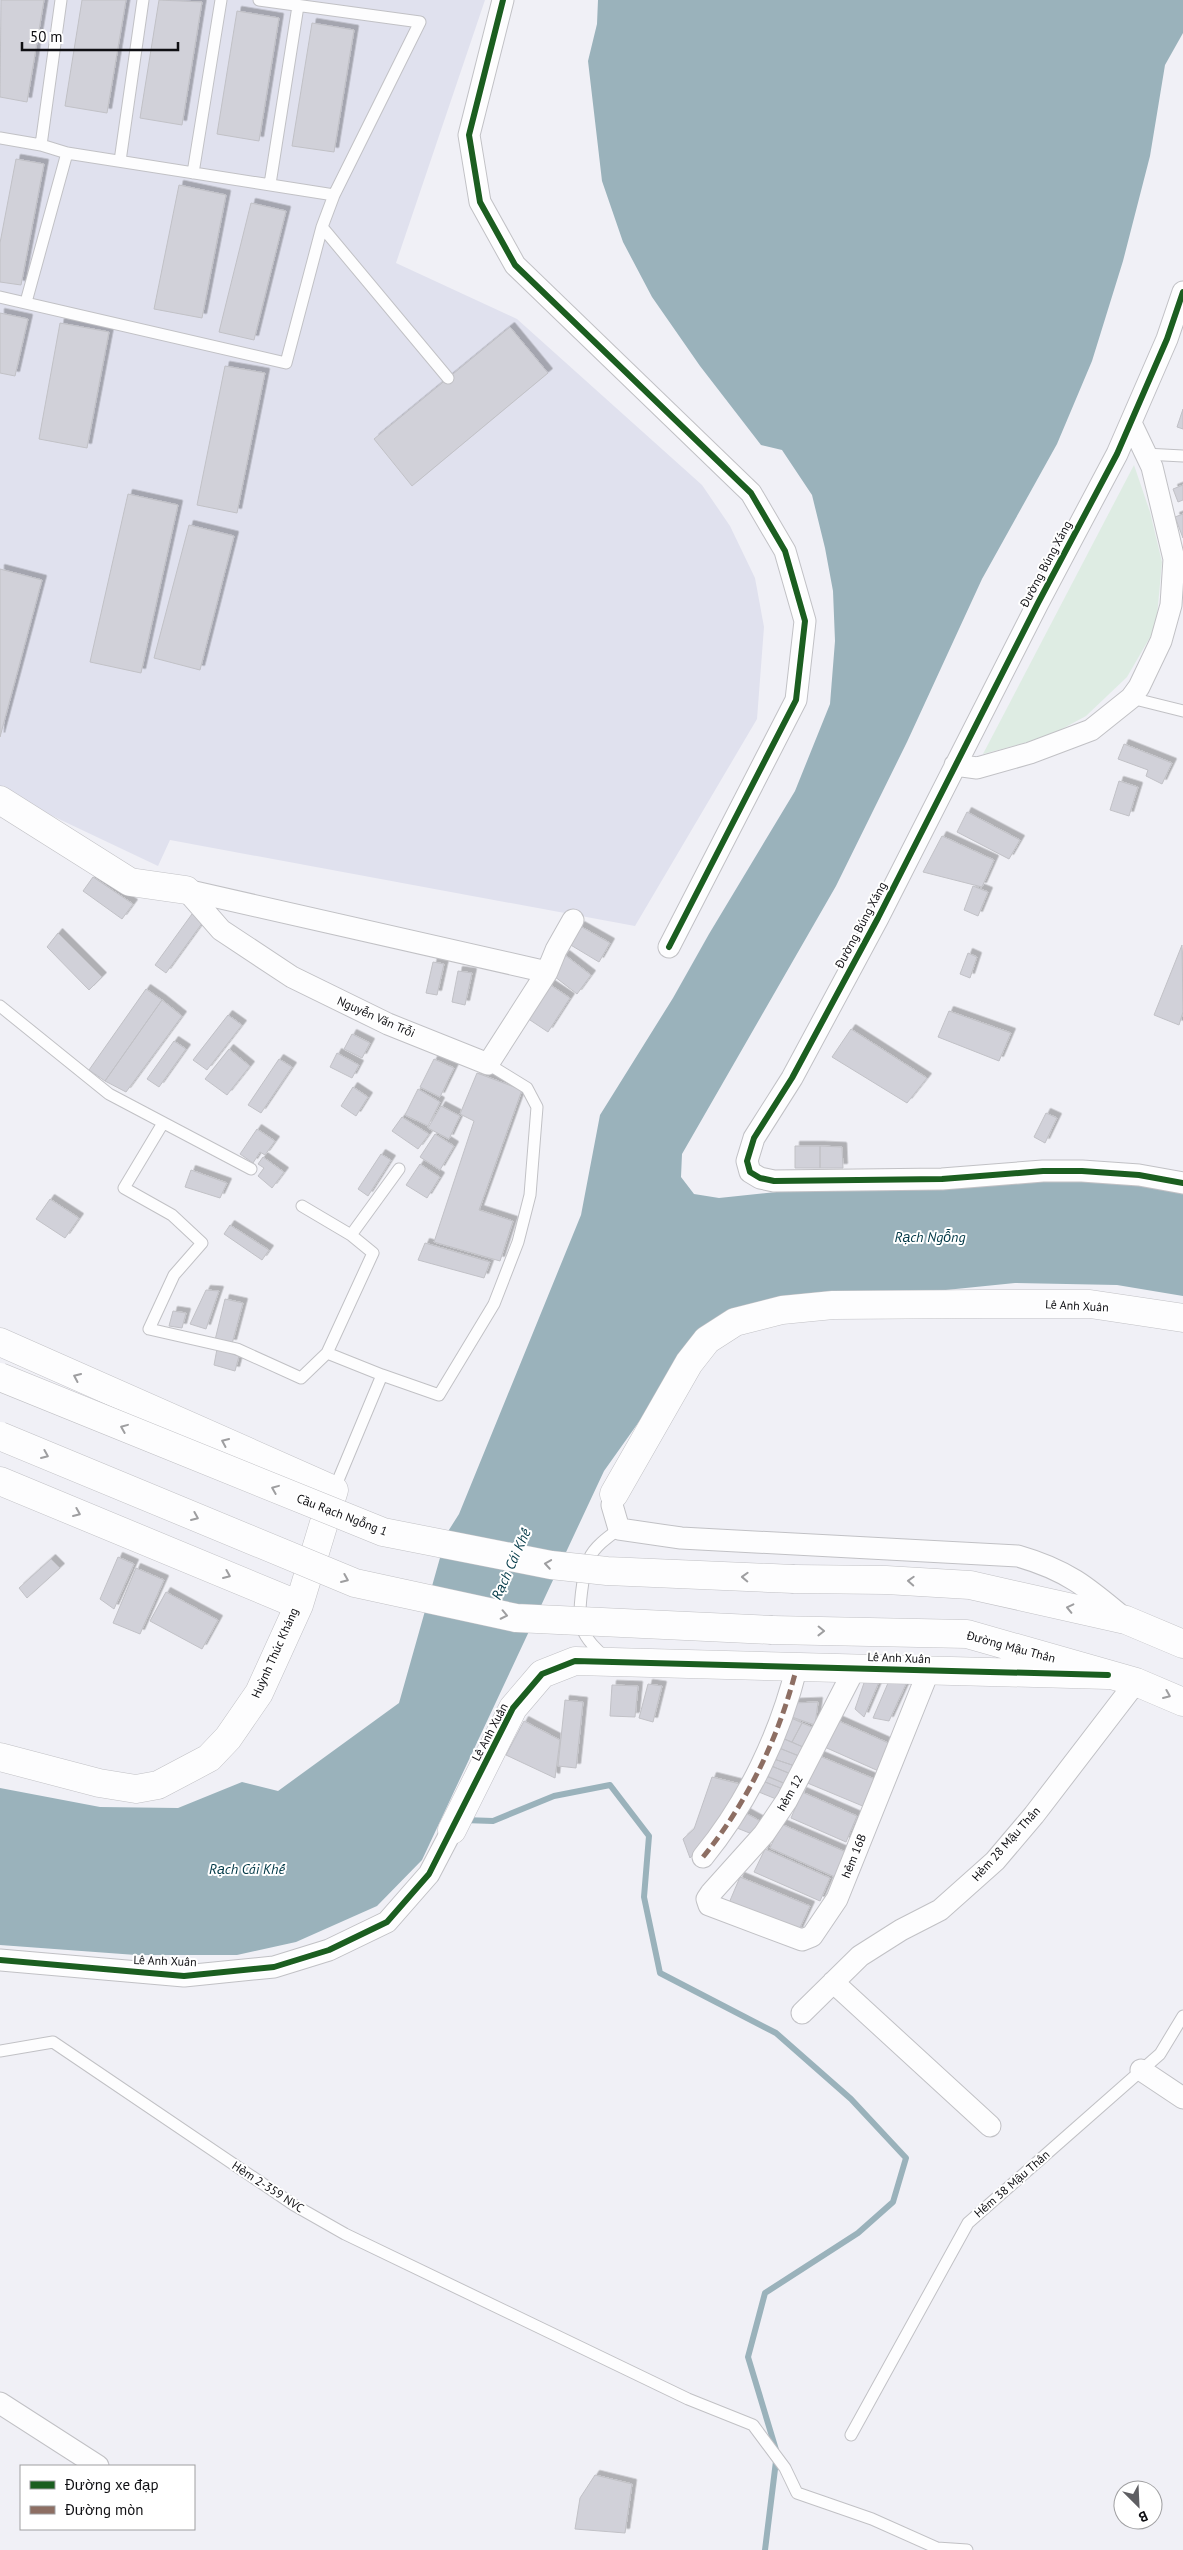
<svg xmlns="http://www.w3.org/2000/svg" width="1183" height="2550" viewBox="0 0 1183 2550" font-family="'PT Sans',sans-serif">
<style>
.built{fill:#e0e1ee}
.green{fill:#deece3}
.water{fill:#9ab2bb}
.lines{fill:none;stroke-linecap:round;stroke-linejoin:round}
.stream{stroke:#9ab2bb;stroke-width:6}
.building{fill:#d1d1d9;stroke:#c1c1c6;filter:url(#shadow)}
.lane-casing{stroke:#c1c1c5;stroke-width:13}
.street-casing{stroke:#c1c1c5;stroke-width:23}
.secondary-casing{stroke:#c1c1c5;stroke-width:29}
.lane{stroke:#fdfdfe;stroke-width:11}
.street{stroke:#fdfdfe;stroke-width:21}
.secondary{stroke:#fdfdfe;stroke-width:28}
.secondary-bridge-casing{stroke:#c1c1c5;stroke-width:29;stroke-linecap:butt}
.secondary-bridge{stroke:#fdfdfe;stroke-width:28}
.quiet{stroke:#8d6e63;stroke-width:5;stroke-dasharray:10 5;stroke-linecap:butt}
.cycleway-casing{stroke:#fff;stroke-width:9}
.cycleway{stroke:#1b5e20;stroke-width:6}
.oneway{stroke:#9e9ea0}
.labels{text-anchor:middle;stroke-width:4;stroke-linejoin:round;paint-order:stroke}
.street-label{font-size:12px;fill:#0f0f13;stroke:#fff}
.water-label{font-size:14px;font-style:italic;fill:#013846;stroke:#fff}
</style>
<defs>
<filter id="shadow"><feDropShadow dx="4.5" dy="-4.5" stdDeviation="0" flood-color="#0004"/></filter>
</defs>
<rect width="100%" height="100%" fill="#f0f0f6"/>
<path class="built" d="M 0,0 L 485,0 L 396,263 L 517,319 L 702,485 L 730,526 L 755,578 L 764,627 L 757,719 L 635,926 L 170,840 L 158,866 L 25,803 L 0,788 Z"/>
<path class="green" d="M 1134,465 L 1150,512 L 1162,562 L 1156,627 L 1127,677 L 1086,716 L 1047,737 L 983,754 Z"/>
<path class="water" d="M 598,0 L 1183,0 L 1183,33 L 1165,65 L 1150,156 L 1123,261 L 1092,361 L 1057,444 L 982,579 L 907,742 L 836,886 L 682,1154 L 681,1177 L 694,1194 L 719,1198 L 796,1190 L 1066,1176 L 1183,1189 L 1183,1296 L 1117,1285 L 1015,1283 L 926,1292 L 697,1340 L 604,1471 L 422,1860 L 377,1906 L 296,1942 L 237,1955 L 136,1955 L 0,1945 L 0,1788 L 100,1807 L 178,1808 L 242,1782 L 278,1791 L 399,1703 L 447,1533 L 459,1514 L 581,1215 L 600,1115 L 673,998 L 709,934 L 795,791 L 830,704 L 835,641 L 833,591 L 825,548 L 812,495 L 782,450 L 761,445 L 700,366 L 652,297 L 623,242 L 602,181 L 588,61 L 597,24 Z"/>
<g class="lines">
<path class="stream" d="M 464,1820 L 493,1821 L 554,1796 L 610,1785 L 649,1836 L 644,1897 L 660,1973 L 776,2033 L 851,2099 L 906,2158 L 893,2202 L 858,2233 L 765,2293 L 748,2357 L 777,2453 L 765,2550"/>
</g>
<path class="building" d="M 1,0 L 44,0 L 27,102 L 0,97 Z
M 82,0 L 126,0 L 107,113 L 65,106 Z
M 159,0 L 202,2 L 182,125 L 140,118 Z
M 237,11 L 279,18 L 259,141 L 217,134 Z
M 312,23 L 354,30 L 334,152 L 292,146 Z
M 16,159 L 44,164 L 21,285 L 0,282 L 0,243 Z
M 179,185 L 226,195 L 202,318 L 154,309 Z
M 251,203 L 286,211 L 254,340 L 219,332 Z
M 0,313 L 28,319 L 15,376 L 0,373 Z
M 60,323 L 109,332 L 87,448 L 39,439 Z
M 510,327 L 548,373 L 412,486 L 374,439 Z
M 225,366 L 265,373 L 237,513 L 197,505 Z
M 1183,409 L 1183,429 L 1177,427 Z
M 1183,485 L 1183,500 L 1178,502 L 1173,489 Z
M 128,494 L 178,505 L 141,673 L 90,662 Z
M 1183,514 L 1183,538 L 1175,517 Z
M 189,525 L 234,536 L 200,670 L 154,658 Z
M 0,569 L 42,580 L 0,737 Z
M 1124,744 L 1172,763 L 1162,784 L 1146,776 L 1148,770 L 1118,759 Z
M 1119,781 L 1138,787 L 1129,816 L 1110,810 Z
M 967,812 L 1020,840 L 1009,859 L 957,832 Z
M 942,836 L 994,860 L 982,887 L 923,872 Z
M 93,877 L 133,904 L 122,919 L 83,891 Z
M 973,886 L 988,892 L 978,916 L 964,910 Z
M 192,914 L 203,922 L 166,973 L 155,965 Z
M 580,926 L 610,943 L 599,962 L 569,944 Z
M 58,933 L 102,977 L 89,990 L 47,947 Z
M 1182,945 L 1183,1012 L 1179,1025 L 1154,1015 Z
M 968,953 L 977,957 L 970,978 L 960,974 Z
M 565,955 L 591,975 L 577,994 L 550,973 Z
M 433,962 L 444,964 L 437,995 L 426,993 Z
M 458,971 L 472,973 L 465,1005 L 452,1002 Z
M 549,984 L 570,998 L 548,1032 L 527,1018 Z
M 146,989 L 162,1000 L 105,1081 L 89,1070 Z
M 162,1000 L 182,1016 L 126,1092 L 105,1081 Z
M 949,1011 L 1011,1033 L 999,1061 L 938,1037 Z
M 228,1015 L 242,1025 L 207,1070 L 193,1060 Z
M 851,1029 L 927,1078 L 907,1103 L 832,1057 Z
M 352,1034 L 370,1043 L 362,1058 L 344,1049 Z
M 174,1041 L 186,1049 L 159,1087 L 147,1079 Z
M 229,1049 L 250,1066 L 227,1095 L 205,1079 Z
M 337,1053 L 359,1065 L 352,1078 L 330,1067 Z
M 279,1059 L 292,1067 L 261,1113 L 248,1105 Z
M 434,1059 L 454,1068 L 440,1097 L 420,1087 Z
M 477,1073 L 522,1090 L 479,1210 L 513,1221 L 500,1261 L 434,1242 L 474,1121 L 460,1114 Z
M 353,1087 L 368,1097 L 356,1116 L 341,1106 Z
M 418,1089 L 440,1102 L 428,1126 L 405,1115 Z
M 441,1106 L 460,1116 L 449,1139 L 428,1128 Z
M 1046,1113 L 1057,1118 L 1045,1143 L 1034,1137 Z
M 402,1117 L 429,1134 L 418,1149 L 392,1131 Z
M 257,1129 L 275,1141 L 265,1155 L 260,1152 L 253,1163 L 240,1154 Z
M 435,1134 L 454,1146 L 440,1170 L 420,1157 Z
M 795,1146 L 820,1146 L 820,1168 L 795,1168 Z
M 820,1146 L 842,1147 L 843,1168 L 820,1168 Z
M 381,1154 L 391,1160 L 368,1196 L 358,1189 Z
M 263,1157 L 284,1172 L 272,1188 L 258,1176 L 264,1168 L 258,1164 Z
M 420,1164 L 440,1177 L 427,1198 L 406,1185 Z
M 191,1170 L 227,1183 L 220,1198 L 185,1187 Z
M 50,1199 L 79,1218 L 65,1238 L 36,1219 Z
M 230,1225 L 269,1250 L 262,1260 L 224,1234 Z
M 425,1243 L 490,1262 L 484,1278 L 418,1260 Z
M 206,1290 L 219,1291 L 206,1329 L 190,1324 Z
M 225,1299 L 243,1303 L 232,1344 L 215,1340 Z
M 173,1311 L 186,1313 L 182,1328 L 169,1326 Z
M 217,1349 L 239,1356 L 235,1371 L 214,1365 Z
M 118,1557 L 134,1564 L 114,1609 L 100,1599 Z
M 51,1559 L 60,1568 L 27,1598 L 19,1588 Z
M 136,1568 L 164,1580 L 140,1634 L 113,1623 Z
M 166,1592 L 218,1620 L 202,1649 L 150,1621 Z
M 891,1676 L 906,1684 L 889,1721 L 873,1718 Z
M 865,1680 L 879,1682 L 864,1717 L 855,1709 Z
M 648,1684 L 662,1686 L 653,1722 L 639,1718 Z
M 612,1685 L 638,1686 L 635,1717 L 610,1716 Z
M 565,1700 L 583,1702 L 576,1768 L 558,1766 Z
M 818,1702 L 815,1725 L 792,1717 L 794,1703 Z
M 787,1716 L 802,1723 L 792,1742 L 777,1736 Z
M 832,1718 L 895,1746 L 883,1773 L 820,1745 Z
M 524,1721 L 560,1740 L 555,1778 L 506,1755 Z
M 802,1723 L 814,1728 L 803,1747 L 792,1742 Z
M 777,1736 L 803,1747 L 799,1756 L 774,1746 Z
M 772,1745 L 799,1756 L 795,1766 L 768,1757 Z
M 817,1755 L 877,1780 L 865,1807 L 805,1782 Z
M 768,1757 L 795,1766 L 791,1774 L 764,1763 Z
M 764,1763 L 791,1774 L 786,1784 L 760,1773 Z
M 763,1775 L 786,1784 L 783,1789 L 760,1780 Z
M 712,1777 L 740,1784 L 718,1825 L 690,1858 L 683,1839 L 694,1829 Z
M 760,1780 L 783,1789 L 776,1799 L 754,1790 Z
M 802,1792 L 857,1816 L 846,1842 L 791,1818 Z
M 740,1810 L 762,1822 L 752,1834 L 732,1826 Z
M 781,1824 L 846,1852 L 835,1877 L 770,1848 Z
M 765,1849 L 830,1878 L 820,1901 L 754,1872 Z
M 740,1877 L 810,1906 L 798,1932 L 729,1903 Z
M 595,2475 L 632,2484 L 625,2533 L 575,2529 L 580,2498 Z"/>
<g class="lines">
<g class="lane-casing">
<path id="lane" d="M 259,0 L 420,22 L 334,195 L 322,227 L 448,378
M 0,138 L 41,145 L 67,153 L 334,195
M 41,145 L 61,0
M 120,161 L 143,0
M 193,173 L 221,0
M 270,184 L 298,6
M 0,297 L 286,363 L 322,227
M 26,302 L 67,153
M 1145,454 L 1183,456
M 1131,698 L 1183,711
M 0,1006 L 109,1094 L 251,1169
M 163,1123 L 124,1188 L 172,1215 L 202,1243 L 174,1275 L 149,1329 L 237,1349 L 301,1378 L 327,1353 L 373,1253 L 351,1235 L 302,1206
M 351,1235 L 399,1169
M 327,1353 L 382,1375
M 334,1490 L 382,1375 L 439,1395 L 494,1304 L 518,1242 L 530,1195 L 537,1107 L 527,1088 L 488,1064
M 606,1657 C 597,1651 586,1639 582,1628 C 577,1615 583,1572 589,1559 C 594,1547 608,1537 619,1529
M 0,2051 L 53,2042 L 294,2205 L 345,2234 L 688,2399 L 753,2425 L 785,2468 L 797,2493 L 872,2519 L 937,2548 L 967,2550
M 851,2435 L 968,2223 L 1160,2054 L 1183,2016"/>
</g>
<g class="street-casing">
<path id="street" d="M 503,0 L 469,135 L 480,202 L 515,265 L 751,493 L 785,551 L 805,621 L 796,700 L 669,947
M 1183,292 L 1167,339 L 1117,454 L 1038,603 L 878,918 L 792,1078 L 754,1138 L 747,1161 L 750,1172 L 760,1178 L 774,1181 L 942,1179 L 1043,1171 L 1082,1171 L 1139,1175 L 1183,1183
M 955,765 L 977,768 L 1030,753 L 1091,730 L 1131,698 L 1139,687 L 1161,641 L 1171,605 L 1174,559 L 1152,467 L 1131,423
M 186,890 L 547,972 L 488,1064 L 388,1024 L 292,977 L 221,930 Z
M 547,972 L 556,950 L 573,920
M 614,1494 L 612,1505 L 619,1529 L 681,1538 L 1018,1556 C 1067,1570 1087,1587 1125,1619
M 855,1668 L 787,1800 L 764,1834 L 711,1893 L 707,1899 L 709,1905 L 802,1940 L 812,1936 L 837,1899 L 929,1670
M 703,1857 C 748,1802 780,1735 797,1666
M 0,1960 L 184,1976 L 274,1967 L 329,1950 L 387,1922 L 429,1874 L 452,1830
M 833,1982 L 990,2126
M 802,2013 L 860,1956 L 901,1930 L 940,1910 L 995,1861 L 1034,1815 L 1136,1682
M 1141,2070 L 1183,2098
M 0,2403 L 98,2466"/>
</g>
<g class="secondary-casing">
<path id="secondary" d="M 0,800 L 130,882 L 186,890
M 0,1342 L 334,1490 L 299,1605 L 259,1693 L 228,1738 L 209,1758 L 158,1785 L 136,1789 L 99,1783 L 0,1757
M 0,1481 L 299,1605
M 614,1494 L 689,1363 L 707,1340 L 735,1322 L 782,1310 L 833,1305 L 982,1304 L 1090,1304 L 1183,1318
M 794,1579 L 886,1580 L 970,1585 L 1126,1620 L 1183,1644
M 772,1630 L 967,1634 L 1136,1682 L 1183,1702
M 452,1830 L 513,1708 L 542,1674 L 575,1661 L 1108,1675"/>
</g>
<use href="#lane" class="lane"/>
<use href="#street" class="street"/>
<use href="#secondary" class="secondary"/>
<g class="secondary-bridge-casing">
<path id="secondary-bridge" d="M 0,1377 L 383,1532 L 551,1565 L 607,1571 L 794,1579
M 0,1436 L 355,1583 L 516,1618 L 772,1630"/>
</g>
<use href="#secondary-bridge" class="secondary-bridge"/>
<path class="quiet" d="M 703,1857 C 748,1802 780,1735 797,1666"/>
<g class="cycleway-casing">
<path id="cycleway" d="M 503,0 L 469,135 L 480,202 L 515,265 L 751,493 L 785,551 L 805,621 L 796,700 L 669,947
M 1183,292 L 1167,339 L 1117,454 L 1038,603 L 878,918 L 792,1078 L 754,1138 L 747,1161 L 750,1172 L 760,1178 L 774,1181 L 942,1179 L 1043,1171 L 1082,1171 L 1139,1175 L 1183,1183
M 0,1960 L 184,1976 L 274,1967 L 329,1950 L 387,1922 L 429,1874 L 513,1708 L 542,1674 L 575,1661 L 1108,1675"/>
</g>
<use href="#cycleway" class="cycleway"/>
</g>
<defs><path id="oneway-chevron" d="M-2-3.5L2.5 0L-2 3.5" fill="none" stroke-width="1.6" stroke-linecap="round" stroke-linejoin="round" transform="scale(1.25)"/></defs>
<g class="oneway">
<use href="#oneway-chevron" transform="translate(77 1377) rotate(-156)"/>
<use href="#oneway-chevron" transform="translate(124 1428) rotate(-158)"/>
<use href="#oneway-chevron" transform="translate(225 1442) rotate(-156)"/>
<use href="#oneway-chevron" transform="translate(45 1455) rotate(23)"/>
<use href="#oneway-chevron" transform="translate(275 1489) rotate(-158)"/>
<use href="#oneway-chevron" transform="translate(77 1513) rotate(23)"/>
<use href="#oneway-chevron" transform="translate(195 1517) rotate(23)"/>
<use href="#oneway-chevron" transform="translate(548 1564) rotate(-171)"/>
<use href="#oneway-chevron" transform="translate(227 1575) rotate(23)"/>
<use href="#oneway-chevron" transform="translate(745 1577) rotate(-178)"/>
<use href="#oneway-chevron" transform="translate(345 1579) rotate(23)"/>
<use href="#oneway-chevron" transform="translate(911 1581) rotate(-177)"/>
<use href="#oneway-chevron" transform="translate(1070 1608) rotate(-167)"/>
<use href="#oneway-chevron" transform="translate(504 1615) rotate(12)"/>
<use href="#oneway-chevron" transform="translate(821 1631) rotate(1)"/>
<use href="#oneway-chevron" transform="translate(1167 1695) rotate(23)"/>
</g>
<g class="labels">
<g class="street-label">
<text transform="translate(1046 564) rotate(-62)" y="4">Đường Búng Xáng</text>
<text transform="translate(861 925) rotate(-62)" y="4">Đường Búng Xáng</text>
<text transform="translate(376 1017) rotate(24)" y="4">Nguyễn Văn Trỗi</text>
<text transform="translate(1077 1306) rotate(3)" y="4">Lê Anh Xuân</text>
<text transform="translate(342 1515) rotate(21)" y="4">Cầu Rạch Ngỗng 1</text>
<text transform="translate(1011 1647) rotate(15)" y="4">Đường Mậu Thân</text>
<text transform="translate(275 1653) rotate(-66)" y="4">Huỳnh Thúc Kháng</text>
<text transform="translate(899 1658) rotate(2)" y="4">Lê Anh Xuân</text>
<text transform="translate(490 1732) rotate(-62)" y="4">Lê Anh Xuân</text>
<text transform="translate(790 1793) rotate(-60)" y="4">hẻm 12</text>
<text transform="translate(1006 1844) rotate(-48)" y="4">Hẻm 28 Mậu Thân</text>
<text transform="translate(854 1856) rotate(-68)" y="4">hẻm 16B</text>
<text transform="translate(165 1961) rotate(2)" y="4">Lê Anh Xuân</text>
<text transform="translate(1012 2184) rotate(-41)" y="4">Hẻm 38 Mậu Thân</text>
<text transform="translate(268 2187) rotate(33)" y="4">Hẻm 2-359 NVC</text>
</g>
<g class="water-label">
<text x="930" y="1242">Rạch Ngỗng</text>
<text transform="translate(511 1564) rotate(-66)" y="5">Rạch Cái Khế</text>
<text x="247" y="1874">Rạch Cái Khế</text>
</g>
</g>
<rect x="20" y="2465" width="175" height="65" fill="#ffffff" stroke="#9f9fa1"/>
<rect x="30" y="2481" width="25" height="8" fill="#1b5e20" stroke="#9f9fa1"/>
<text x="65" y="2490" font-size="15" fill="#0f0f13">Đường xe đạp</text>
<rect x="30" y="2506" width="25" height="8" fill="#8d6e63" stroke="#9f9fa1"/>
<text x="65" y="2515" font-size="15" fill="#0f0f13">Đường mòn</text>
<g transform="translate(1138 2505) rotate(156)"><circle r="24" fill="#ffffff" stroke="#9f9fa1"/>
<path d="M0-4L9 19L0 12L-9 19Z" fill="#5e5e62"/>
<text y="-8" font-size="14" font-weight="bold" text-anchor="middle" fill="#0f0f13">B</text>
</g>
<path d="M22 42v8h156v-8" fill="none" stroke="#0f0f13" stroke-width="2.5"/>
<text x="30" y="42" font-size="15" fill="#0f0f13" stroke="#ffffff" stroke-width="4" paint-order="stroke">50 m</text>
</svg>
